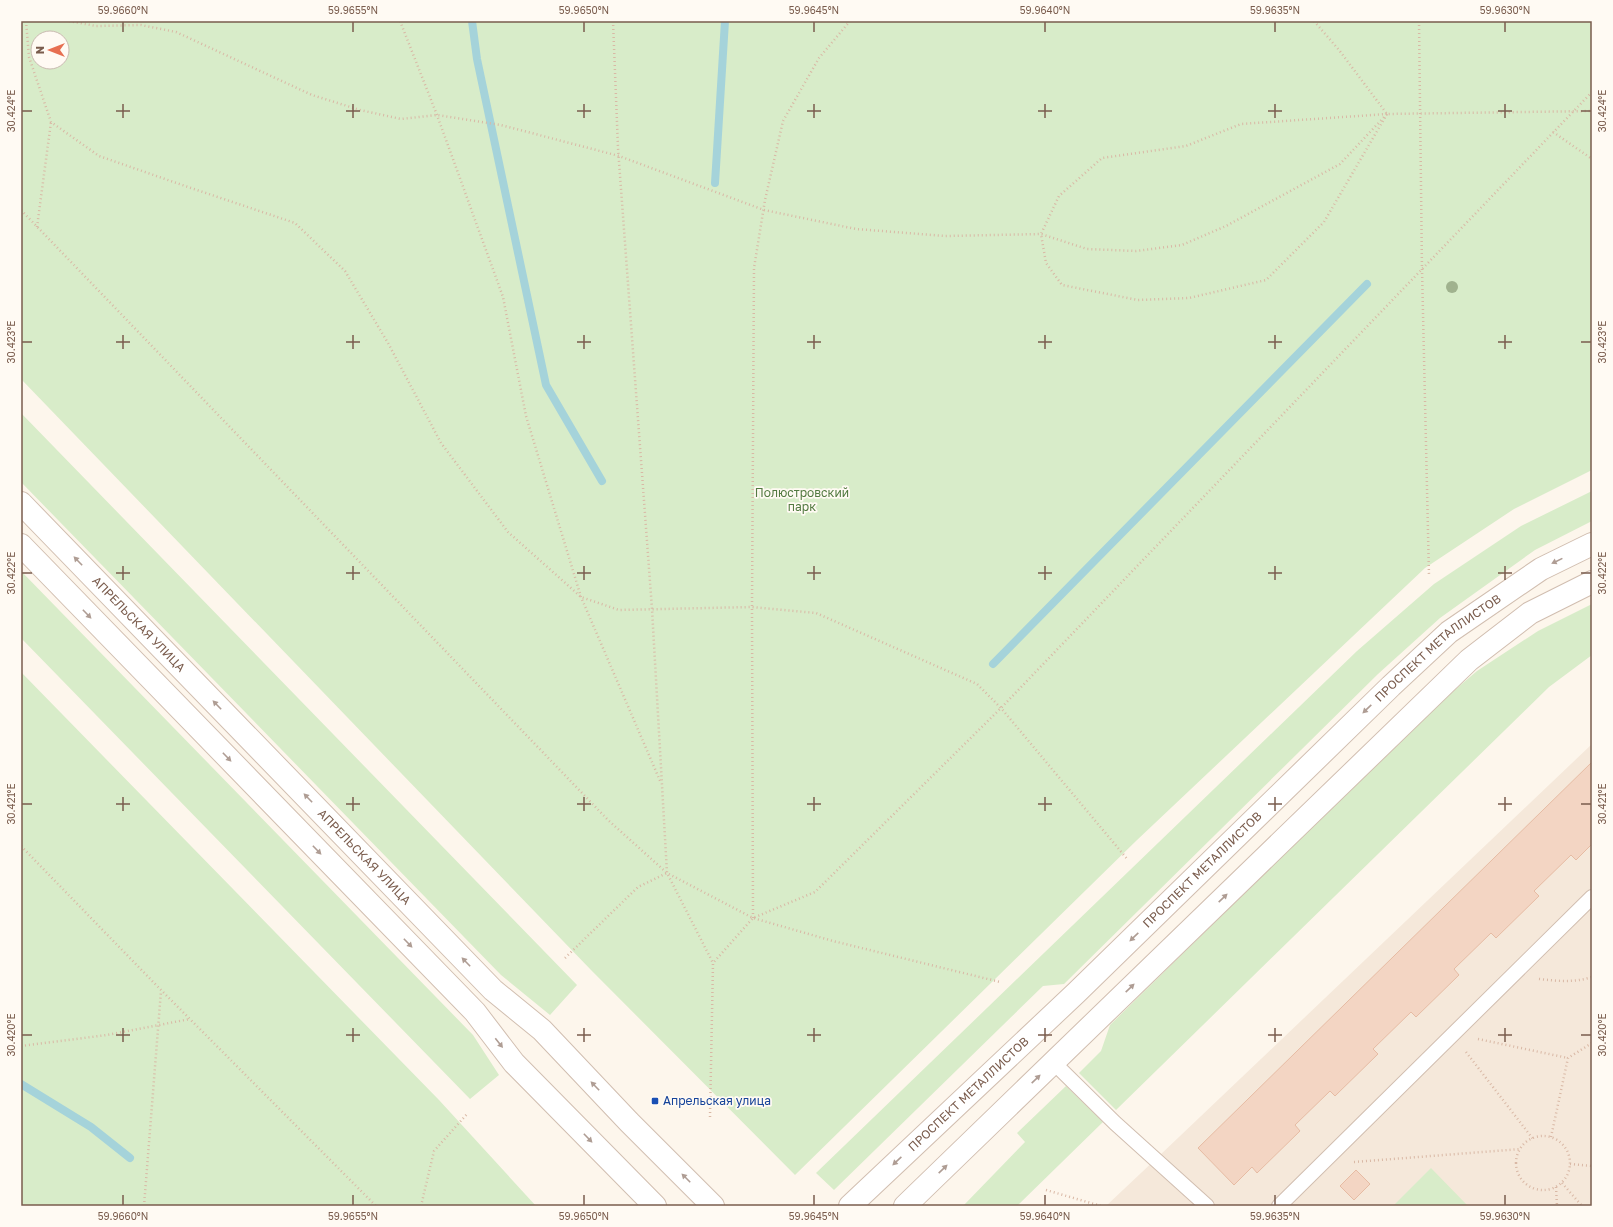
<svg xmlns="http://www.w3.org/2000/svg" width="1613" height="1227" viewBox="0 0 1613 1227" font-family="'Golos Text',sans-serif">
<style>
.residential{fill:#f5e8da}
.green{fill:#d8ecc9;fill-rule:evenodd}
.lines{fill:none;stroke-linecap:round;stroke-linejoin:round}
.stream{stroke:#a5d3da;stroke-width:8}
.building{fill:#f3d5c3;stroke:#e6bba3}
.service-casing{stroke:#d1beb0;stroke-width:16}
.tertiary-casing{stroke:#d1beb0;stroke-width:24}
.path{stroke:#d9b8a5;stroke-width:2.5;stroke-dasharray:1 3;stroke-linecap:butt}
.service{stroke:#fff;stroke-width:14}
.tertiary{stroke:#fff;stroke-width:22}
.tree{fill:#a0b28e}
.oneway{fill:#af9d94}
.ticks{fill:none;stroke:#7a5c4d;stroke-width:1.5}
.transit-dot{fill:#1a4fb4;stroke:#fffaf3;stroke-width:1.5}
.labels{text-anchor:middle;stroke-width:3.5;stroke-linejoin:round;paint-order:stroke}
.park-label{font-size:12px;fill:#537a41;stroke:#fffaf3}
.street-label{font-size:12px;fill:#7a5c4d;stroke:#fffaf3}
.transit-label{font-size:12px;fill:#164399;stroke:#fffaf3;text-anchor:start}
.neatline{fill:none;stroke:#7a5c4d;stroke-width:1.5}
.ticks-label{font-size:10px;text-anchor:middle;fill:#7a5c4d}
</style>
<rect width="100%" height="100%" fill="#fdf6ec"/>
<path class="residential" d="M 1592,744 L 1592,1206 L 1106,1206 L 1159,1156 Z"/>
<path class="green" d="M 21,21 L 1592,21 L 1592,470 L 1514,509 L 1425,568 L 1136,841 L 795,1175 L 591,970 L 21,379 ZM 38,38 L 62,38 L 62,62 L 38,62 Z
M 21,413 L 577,985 L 550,1015 L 501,975 L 21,482 Z
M 1592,491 L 1592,521 L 1535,550 L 1440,618 L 1378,674 L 1064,984 L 1043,986 L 834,1190 L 816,1173 L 1357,651 L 1434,584 L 1521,526 Z
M 21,571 L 473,1035 L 499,1075 L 470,1099 L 21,638 Z
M 1592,604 L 1592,655 L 1549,687 L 1116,1110 L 1079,1073 L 1101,1051 L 1110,1025 L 1430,711 L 1477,671 L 1538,631 Z
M 21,672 L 439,1100 L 536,1206 L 21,1206 Z
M 1066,1086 L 1103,1122 L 1017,1206 L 963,1206 L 1025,1142 L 1017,1133 Z
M 1431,1168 L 1468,1206 L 1393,1206 Z"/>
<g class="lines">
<path class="stream" d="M 472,21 L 477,59 L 546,385 L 602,481
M 715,183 L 725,21
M 993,664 L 1367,284
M 21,1084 L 91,1127 L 130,1158"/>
</g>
<path class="building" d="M 1592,762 L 1592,844 L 1576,860 L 1571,855 L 1534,891 L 1539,896 L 1496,938 L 1491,933 L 1454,969 L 1459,975 L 1416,1017 L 1411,1012 L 1373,1049 L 1378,1054 L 1335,1096 L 1330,1091 L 1295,1125 L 1300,1131 L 1257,1173 L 1252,1167 L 1234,1185 L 1198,1148 Z
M 1356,1170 L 1370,1184 L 1354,1200 L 1340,1186 Z"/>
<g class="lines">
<g class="service-casing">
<path id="service" d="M 1053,1062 L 1115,1123 L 1207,1206
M 1279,1206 L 1592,897"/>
</g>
<g class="tertiary-casing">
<g id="tertiary">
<path id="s1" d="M 21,503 L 493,990 L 542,1030 L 629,1122 L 713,1206"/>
<path d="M 21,545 L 475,1012 L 514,1063 L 655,1206"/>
<path id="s2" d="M 850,1206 L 1076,993 L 1391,686 L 1449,632 L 1541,569 L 1592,544"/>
<path d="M 905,1206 L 1469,660 L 1530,613 L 1592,582"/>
</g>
</g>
<path class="path" d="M 26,21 L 29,57 L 51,122 L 99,156 L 188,187 L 295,223 L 345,271 L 388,343 L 441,443 L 508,532 L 581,597 L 619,610 L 752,607 L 816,613 L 977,684 L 1001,708 L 1128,860
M 69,21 L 96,26 L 141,25 L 176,32 L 312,95 L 360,110 L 401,119 L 437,115 L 501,125 L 619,156 L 764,210 L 856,229 L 945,236 L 1041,234 L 1087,249 L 1136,251 L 1182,245 L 1226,226 L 1340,164 L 1387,114
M 400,21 L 437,115 L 503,297 L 526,416 L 581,597 L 661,783
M 613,21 L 618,148 L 652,609 L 667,873 L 713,963
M 1314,21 L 1339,50 L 1387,114 L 1592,111
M 1419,21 L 1422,269 L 1429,576
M 1387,114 L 1324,222 L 1266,280 L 1189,298 L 1138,300 L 1062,285 L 1046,263 L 1041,234 L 1059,196 L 1102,158 L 1186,146 L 1241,124 Z
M 1553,132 L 1592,159
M 21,210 L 608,820 L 667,873 L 753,918 L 833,941 L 1000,982
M 37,227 L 51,122
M 21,846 L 161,990 L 376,1206
M 753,918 L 752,607 L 754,268 L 765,200 L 783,121 L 819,58 L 850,21
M 565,958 L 638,887 L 667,873
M 1539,979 C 1557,981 1574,983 1592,977
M 1478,1039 L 1568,1058
M 21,1046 L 107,1035 L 190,1019
M 1466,1052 L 1533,1139
M 710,1117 L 713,963 L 753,918 L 815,892 L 1001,708 L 1592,92
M1516 1163a27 27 0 1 1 54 0a27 27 0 1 1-54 0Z
M 1551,1137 L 1568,1058 L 1592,1043
M 1354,1162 L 1521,1149
M 1570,1164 L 1592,1166
M 1562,1183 L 1582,1206
M 1556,1187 L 1557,1206
M 1046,1190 L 1101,1206
M 144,1206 L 161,991
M 421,1206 L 434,1151 L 467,1114"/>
<use href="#service" class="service"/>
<use href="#tertiary" class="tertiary"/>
</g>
<circle class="tree" cx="1452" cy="287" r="6"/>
<defs><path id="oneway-solid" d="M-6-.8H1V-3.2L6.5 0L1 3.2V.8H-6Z"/></defs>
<g class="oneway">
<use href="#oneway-solid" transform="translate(78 561) rotate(-134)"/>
<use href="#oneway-solid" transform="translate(1557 561) rotate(154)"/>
<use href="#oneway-solid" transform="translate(87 614) rotate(46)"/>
<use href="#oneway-solid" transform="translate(217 705) rotate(-134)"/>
<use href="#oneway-solid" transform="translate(1367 709) rotate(136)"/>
<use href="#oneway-solid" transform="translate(227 757) rotate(46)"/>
<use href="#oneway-solid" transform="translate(308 798) rotate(-134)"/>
<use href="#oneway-solid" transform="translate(317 850) rotate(46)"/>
<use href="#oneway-solid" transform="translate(1223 898) rotate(-44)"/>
<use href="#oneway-solid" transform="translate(1134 937) rotate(136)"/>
<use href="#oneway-solid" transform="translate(408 943) rotate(46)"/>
<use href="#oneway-solid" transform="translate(466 962) rotate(-134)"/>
<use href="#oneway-solid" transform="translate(1130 988) rotate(-44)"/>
<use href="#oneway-solid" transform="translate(499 1043) rotate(52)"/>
<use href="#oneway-solid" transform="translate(1036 1079) rotate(-44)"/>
<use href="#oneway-solid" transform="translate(595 1086) rotate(-134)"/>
<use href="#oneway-solid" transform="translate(588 1138) rotate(46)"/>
<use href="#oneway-solid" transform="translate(897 1161) rotate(137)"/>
<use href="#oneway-solid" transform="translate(943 1169) rotate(-44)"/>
<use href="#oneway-solid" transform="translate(686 1178) rotate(-135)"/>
</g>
<path class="ticks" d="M 123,22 L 123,32M 353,22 L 353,32M 584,22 L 584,32M 814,22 L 814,32M 1045,22 L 1045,32M 1275,22 L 1275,32M 1505,22 L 1505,32M 123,104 L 123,118M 353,104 L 353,118M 584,104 L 584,118M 814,104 L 814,118M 1045,104 L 1045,118M 1275,104 L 1275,118M 1505,104 L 1505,118M 22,111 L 32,111M 116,111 L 130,111M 346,111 L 360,111M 577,111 L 591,111M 807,111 L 821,111M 1038,111 L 1052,111M 1268,111 L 1282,111M 1498,111 L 1512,111M 1581,111 L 1591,111M 123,335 L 123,349M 353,335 L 353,349M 584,335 L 584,349M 814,335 L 814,349M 1045,335 L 1045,349M 1275,335 L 1275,349M 1505,335 L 1505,349M 22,342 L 32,342M 116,342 L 130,342M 346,342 L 360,342M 577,342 L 591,342M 807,342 L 821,342M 1038,342 L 1052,342M 1268,342 L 1282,342M 1498,342 L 1512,342M 1581,342 L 1591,342M 123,566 L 123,580M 353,566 L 353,580M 584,566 L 584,580M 814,566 L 814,580M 1045,566 L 1045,580M 1275,566 L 1275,580M 1505,566 L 1505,580M 22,573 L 32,573M 116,573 L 130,573M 346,573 L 360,573M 577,573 L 591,573M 807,573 L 821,573M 1038,573 L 1052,573M 1268,573 L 1282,573M 1498,573 L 1512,573M 1581,573 L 1591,573M 123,797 L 123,811M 353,797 L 353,811M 584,797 L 584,811M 814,797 L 814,811M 1045,797 L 1045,811M 1275,797 L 1275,811M 1505,797 L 1505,811M 22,804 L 32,804M 116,804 L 130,804M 346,804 L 360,804M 577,804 L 591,804M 807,804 L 821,804M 1038,804 L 1052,804M 1268,804 L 1282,804M 1498,804 L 1512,804M 1581,804 L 1591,804M 123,1028 L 123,1042M 353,1028 L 353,1042M 584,1028 L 584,1042M 814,1028 L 814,1042M 1045,1028 L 1045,1042M 1275,1028 L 1275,1042M 1505,1028 L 1505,1042M 22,1035 L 32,1035M 116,1035 L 130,1035M 346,1035 L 360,1035M 577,1035 L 591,1035M 807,1035 L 821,1035M 1038,1035 L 1052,1035M 1268,1035 L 1282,1035M 1498,1035 L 1512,1035M 1581,1035 L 1591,1035M 123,1195 L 123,1205M 353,1195 L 353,1205M 584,1195 L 584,1205M 814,1195 L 814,1205M 1045,1195 L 1045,1205M 1275,1195 L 1275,1205M 1505,1195 L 1505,1205"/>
<rect class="transit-dot" x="651" y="1097" width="8" height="8" rx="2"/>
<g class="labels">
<g class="park-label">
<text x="802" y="497">Полюстровский<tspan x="802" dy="14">парк</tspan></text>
</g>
<g class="street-label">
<text dy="4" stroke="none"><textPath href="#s1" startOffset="169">АПРЕЛЬСКАЯ УЛИЦА</textPath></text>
<text dy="4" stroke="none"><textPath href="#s2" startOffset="811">ПРОСПЕКТ МЕТАЛЛИСТОВ</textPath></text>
<text dy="4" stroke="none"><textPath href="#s1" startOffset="493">АПРЕЛЬСКАЯ УЛИЦА</textPath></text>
<text dy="4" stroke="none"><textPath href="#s2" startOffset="487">ПРОСПЕКТ МЕТАЛЛИСТОВ</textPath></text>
<text dy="4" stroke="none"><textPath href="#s2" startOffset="163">ПРОСПЕКТ МЕТАЛЛИСТОВ</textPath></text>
</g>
<g class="transit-label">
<text x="663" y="1105">Апрельская улица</text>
</g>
</g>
<rect width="1613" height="1227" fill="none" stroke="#fffaf3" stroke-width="44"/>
<g transform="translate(50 50) rotate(270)"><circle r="19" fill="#fffaf3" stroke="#cabbb1"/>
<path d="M0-3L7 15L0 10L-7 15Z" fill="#e76f51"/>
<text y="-6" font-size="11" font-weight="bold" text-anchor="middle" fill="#7a5c4d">N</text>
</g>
<rect x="22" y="22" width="1569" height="1183" class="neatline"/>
<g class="ticks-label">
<text x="123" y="14">59.9660°N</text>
<text x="353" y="14">59.9655°N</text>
<text x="584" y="14">59.9650°N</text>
<text x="814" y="14">59.9645°N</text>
<text x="1045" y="14">59.9640°N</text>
<text x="1275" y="14">59.9635°N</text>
<text x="1505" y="14">59.9630°N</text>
<text transform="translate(1602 111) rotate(-90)" y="4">30.424°E</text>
<text transform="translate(11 111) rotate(-90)" y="4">30.424°E</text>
<text transform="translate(1602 342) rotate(-90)" y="4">30.423°E</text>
<text transform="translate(11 342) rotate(-90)" y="4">30.423°E</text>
<text transform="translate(1602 573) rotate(-90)" y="4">30.422°E</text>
<text transform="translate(11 573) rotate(-90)" y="4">30.422°E</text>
<text transform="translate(1602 804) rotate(-90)" y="4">30.421°E</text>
<text transform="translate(11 804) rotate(-90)" y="4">30.421°E</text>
<text transform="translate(1602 1035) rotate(-90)" y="4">30.420°E</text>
<text transform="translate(11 1035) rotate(-90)" y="4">30.420°E</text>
<text x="123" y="1220">59.9660°N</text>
<text x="353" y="1220">59.9655°N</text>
<text x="584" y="1220">59.9650°N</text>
<text x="814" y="1220">59.9645°N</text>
<text x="1045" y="1220">59.9640°N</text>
<text x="1275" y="1220">59.9635°N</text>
<text x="1505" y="1220">59.9630°N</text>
</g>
</svg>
